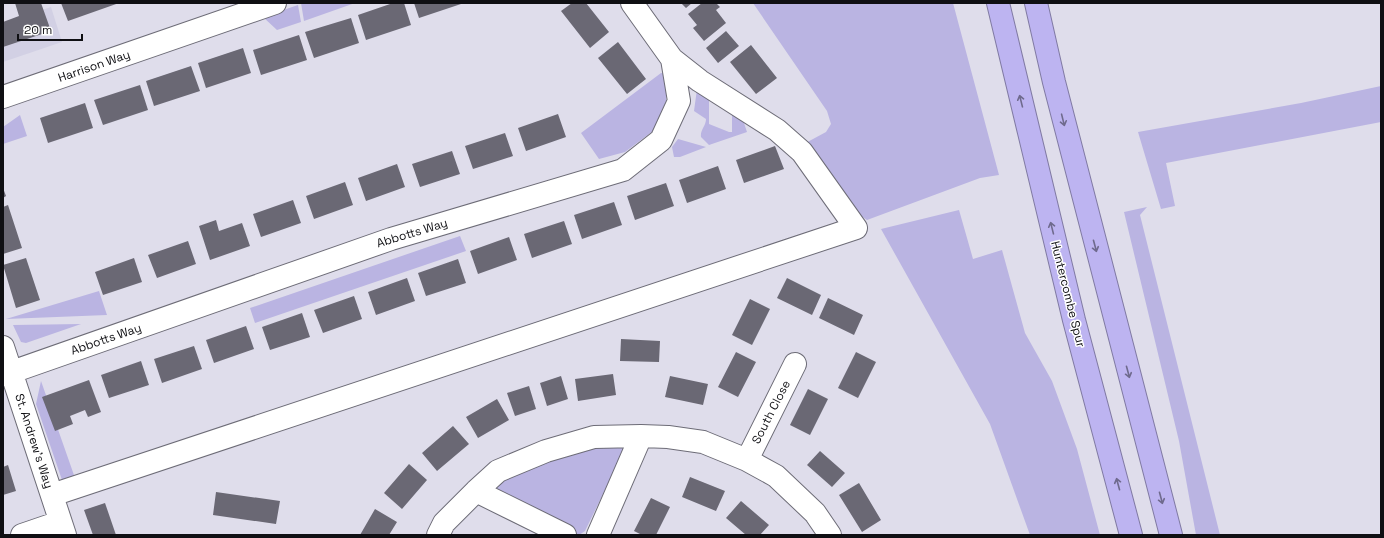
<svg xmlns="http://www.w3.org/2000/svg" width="1384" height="538" viewBox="0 0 1384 538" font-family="'Space Grotesk',sans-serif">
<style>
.built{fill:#d2d0e4}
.green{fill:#bab4e2}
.building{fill:#6a6874}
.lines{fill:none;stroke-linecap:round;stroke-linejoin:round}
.minor-casing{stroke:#6d6c77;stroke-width:24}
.highway-casing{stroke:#807aa3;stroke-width:24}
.minor{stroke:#fff;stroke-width:22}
.highway{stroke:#bdb4f1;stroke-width:22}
.oneway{stroke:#6f6a8d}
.labels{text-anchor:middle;stroke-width:3;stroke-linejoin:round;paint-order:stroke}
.street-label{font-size:12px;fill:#0f0f13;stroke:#fff}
</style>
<rect width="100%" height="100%" fill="#dfddeb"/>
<path class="built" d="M 51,7 L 62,42 L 3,62 L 3,23 Z"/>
<path class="green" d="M 301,3 L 355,3 L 304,21 Z
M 753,3 L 953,3 L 999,175 L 980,178 L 867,220 L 835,198 L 800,146 L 826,132 L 831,124 L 827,111 Z
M 298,5 L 301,22 L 277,30 L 263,17 Z
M 661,73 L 667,74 L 666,101 L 653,131 L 625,152 L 599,159 L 581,133 Z
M 1381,86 L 1381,122 L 1166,163 L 1175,206 L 1161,209 L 1138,132 L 1301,103 Z
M 697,89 L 709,95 L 709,124 L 729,132 L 732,132 L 732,112 L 743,120 L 747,132 L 709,145 L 701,137 C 700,130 706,126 706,119 L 694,111 Z
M 20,115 L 27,136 L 3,144 L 3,127 Z
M 678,139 L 706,147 L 680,157 L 674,157 L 672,147 Z
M 1147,207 L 1140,215 L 1220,535 L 1196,535 L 1179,441 L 1124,212 Z
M 959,210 L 973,259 L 1002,250 L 1025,333 L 1052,381 L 1077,449 L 1100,535 L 1030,535 L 990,424 L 881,229 Z
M 460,236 L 466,251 L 255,323 L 250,308 Z
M 99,291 L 107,315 L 6,319 Z
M 81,324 L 26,343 L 21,342 L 13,325 Z
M 41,381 L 75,478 L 62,480 L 36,404 Z
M 623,447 L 623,453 L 585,531 L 579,535 L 498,496 L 494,493 L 495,485 L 528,465 L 576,448 Z"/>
<path class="building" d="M 15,3 L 41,3 L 51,31 L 3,47 L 3,22 L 19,16 Z
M 61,3 L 119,3 L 68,21 Z
M 393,3 L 404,3 L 411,25 L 366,40 L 358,15 Z
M 414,3 L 464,3 L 419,18 Z
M 572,3 L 586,3 L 609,32 L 590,48 L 561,11 Z
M 681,3 L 692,3 L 686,8 Z
M 702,3 L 716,3 L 720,7 L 716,10 L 726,23 L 704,41 L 693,28 L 697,25 L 688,14 Z
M 351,18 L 359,43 L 314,58 L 305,32 Z
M 726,31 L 739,46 L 718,63 L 706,48 Z
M 299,35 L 307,60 L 261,75 L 253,50 Z
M 618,42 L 646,79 L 627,94 L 598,58 Z
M 751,45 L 777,78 L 756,94 L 730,62 Z
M 243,48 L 251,73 L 206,88 L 198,63 Z
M 191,66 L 200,91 L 154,106 L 146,81 Z
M 140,85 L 148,110 L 103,125 L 94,100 Z
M 85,103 L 93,128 L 48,143 L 40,118 Z
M 558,114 L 566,137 L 526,151 L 518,128 Z
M 505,133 L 513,156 L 473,169 L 465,146 Z
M 775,146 L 784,169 L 744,183 L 736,160 Z
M 452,151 L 460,174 L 420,187 L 412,164 Z
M 397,164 L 405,187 L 366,201 L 358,178 Z
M 718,166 L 726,189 L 687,203 L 679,180 Z
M 345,182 L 353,205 L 314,219 L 306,196 Z
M 666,183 L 674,206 L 635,220 L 627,196 Z
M 3,188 L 6,196 L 3,198 Z
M 293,200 L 301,223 L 261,237 L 253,214 Z
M 614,202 L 622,225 L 582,239 L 574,215 Z
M 8,205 L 22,248 L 3,254 L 3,207 Z
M 216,220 L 219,231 L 242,223 L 250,246 L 210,260 L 199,226 Z
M 564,221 L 572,244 L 532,258 L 524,234 Z
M 509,237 L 517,260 L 478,274 L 470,251 Z
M 188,241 L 196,264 L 157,278 L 148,255 Z
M 26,258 L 40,300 L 16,308 L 3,265 Z
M 134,258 L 142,282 L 103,295 L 95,272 Z
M 458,259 L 466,283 L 426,296 L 418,273 Z
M 407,278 L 415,301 L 376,315 L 368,292 Z
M 787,278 L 821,295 L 812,315 L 777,298 Z
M 354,296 L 362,319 L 323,333 L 314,310 Z
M 828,298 L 863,315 L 854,335 L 819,318 Z
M 750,299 L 770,309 L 752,345 L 732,335 Z
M 302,313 L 310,337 L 270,350 L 262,327 Z
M 246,326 L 254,349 L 214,363 L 206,340 Z
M 621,339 L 660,341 L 659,362 L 620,361 Z
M 194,346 L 202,369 L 162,383 L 154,359 Z
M 736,352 L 756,362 L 738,397 L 718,387 Z
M 856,352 L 876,362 L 858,398 L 838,388 Z
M 141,361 L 149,385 L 109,398 L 101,375 Z
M 613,374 L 616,395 L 578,401 L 575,379 Z
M 561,376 L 568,399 L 547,406 L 540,383 Z
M 670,376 L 708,384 L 703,405 L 665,397 Z
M 89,380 L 101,412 L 88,417 L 85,410 L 70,416 L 73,424 L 55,431 L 42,397 Z
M 529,386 L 536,409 L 515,416 L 507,393 Z
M 808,389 L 828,399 L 810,435 L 790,425 Z
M 497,399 L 509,420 L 478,438 L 466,417 Z
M 453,426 L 469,444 L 437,471 L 422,453 Z
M 820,451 L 845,473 L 832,487 L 807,465 Z
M 409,464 L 427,480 L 402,509 L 384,493 Z
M 8,465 L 16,491 L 3,495 L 3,467 Z
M 690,477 L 725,491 L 716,511 L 682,497 Z
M 859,483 L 881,520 L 862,532 L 839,495 Z
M 216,492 L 280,501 L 276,524 L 213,515 Z
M 651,498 L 670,507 L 656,535 L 642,535 L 634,531 Z
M 741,501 L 769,525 L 760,535 L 746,535 L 726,518 Z
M 105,503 L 116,535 L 93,535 L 84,510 Z
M 375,509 L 397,522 L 389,535 L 360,535 Z"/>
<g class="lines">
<g class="minor-casing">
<path id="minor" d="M 3,97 L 275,3
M 3,347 L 65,535
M 3,375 L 391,239 L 623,170 L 661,140 L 679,101 L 672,59 L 632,3
M 747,460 L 795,364
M 476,491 L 565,535
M 52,495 L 856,228 L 802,152 L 777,130 L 700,81 L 672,59
M 22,535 L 60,522
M 438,535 L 444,523 L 476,491 L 498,471 L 546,451 L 594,437 L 641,436 L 668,437 L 703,442 L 747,460 L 776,476 L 815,513 L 830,535
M 598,535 L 641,436"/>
</g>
<g class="highway-casing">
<path id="highway" d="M 998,3 L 1074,320 L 1131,535
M 1036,3 L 1054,82 L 1171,535"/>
</g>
<use href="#minor" class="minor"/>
<use href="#highway" class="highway"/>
</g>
<defs><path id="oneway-shaft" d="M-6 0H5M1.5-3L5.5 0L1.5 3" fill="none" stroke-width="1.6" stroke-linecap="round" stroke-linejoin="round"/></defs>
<g class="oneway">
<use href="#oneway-shaft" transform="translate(1021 101) rotate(-104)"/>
<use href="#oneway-shaft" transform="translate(1063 120) rotate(76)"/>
<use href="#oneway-shaft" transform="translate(1052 228) rotate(-104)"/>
<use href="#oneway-shaft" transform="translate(1095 246) rotate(75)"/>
<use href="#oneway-shaft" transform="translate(1128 372) rotate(75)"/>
<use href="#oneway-shaft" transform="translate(1118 484) rotate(-105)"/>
<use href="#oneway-shaft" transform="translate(1161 498) rotate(75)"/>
</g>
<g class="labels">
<g class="street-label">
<text transform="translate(94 66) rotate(-19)" y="4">Harrison Way</text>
<text transform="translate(412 233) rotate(-17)" y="4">Abbotts Way</text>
<text transform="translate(1068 294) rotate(76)" y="4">Huntercombe Spur</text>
<text transform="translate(106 339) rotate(-19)" y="4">Abbotts Way</text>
<text transform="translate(771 412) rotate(-63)" y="4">South Close</text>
<text transform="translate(34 441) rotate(72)" y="4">St. Andrew's Way</text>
</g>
</g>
<rect width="1384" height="538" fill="none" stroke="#0f0f13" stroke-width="8"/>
<path d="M18 34v6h64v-6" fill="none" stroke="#0f0f13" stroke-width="2"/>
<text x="24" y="34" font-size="12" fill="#0f0f13" stroke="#ffffff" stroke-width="3" paint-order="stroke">20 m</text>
</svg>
